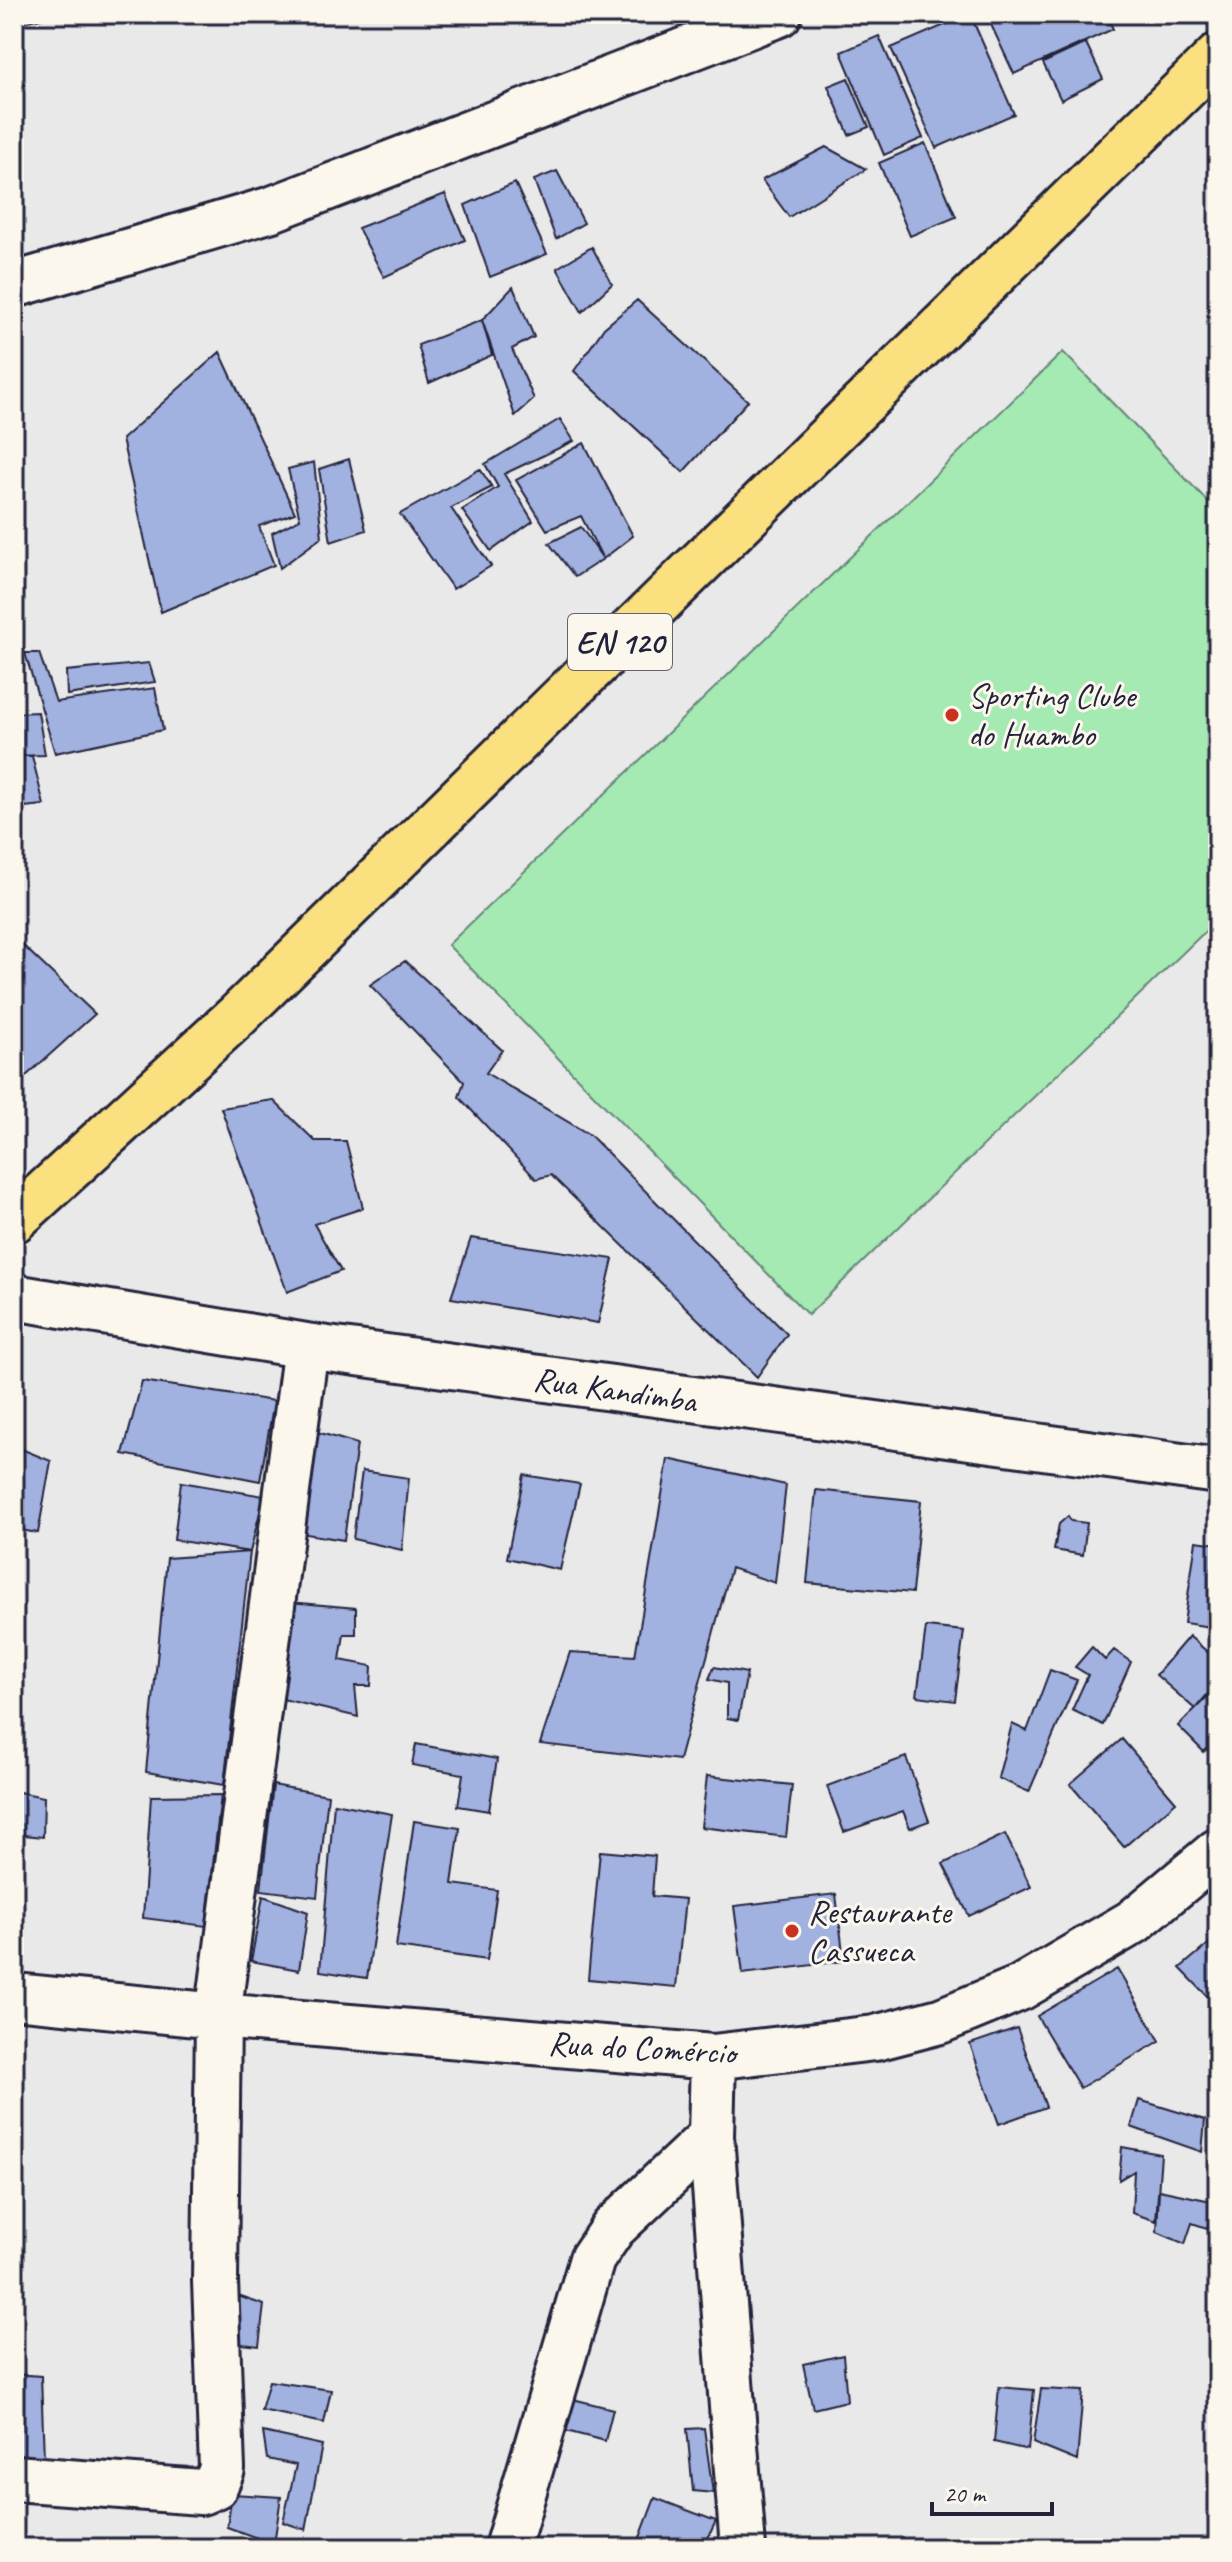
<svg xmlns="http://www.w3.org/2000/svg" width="1232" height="2562" viewBox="0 0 1232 2562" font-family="Caveat,sans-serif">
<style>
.green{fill:#a5e9b3;stroke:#648677;stroke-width:2}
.building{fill:#a1b1e0;stroke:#22223b;stroke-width:2}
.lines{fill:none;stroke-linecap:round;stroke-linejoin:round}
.minor-casing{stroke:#22223b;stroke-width:50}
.major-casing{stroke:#22223b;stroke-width:50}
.minor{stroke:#fbf7ec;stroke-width:44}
.major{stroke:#fbe080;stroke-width:44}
.rail-casing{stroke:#22223b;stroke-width:9}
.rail{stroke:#fbf7ec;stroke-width:6;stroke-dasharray:18;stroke-linecap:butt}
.poi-dot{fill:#c8321e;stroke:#fbf7ec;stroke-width:3}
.labels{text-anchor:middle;stroke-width:6;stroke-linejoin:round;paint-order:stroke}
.shield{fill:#fbf7ec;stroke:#636270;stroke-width:2}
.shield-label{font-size:32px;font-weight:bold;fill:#22223b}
.poi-label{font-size:34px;fill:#22223b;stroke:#fbf7ec;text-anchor:start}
.street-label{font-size:34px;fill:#22223b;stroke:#fbf7ec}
</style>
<rect width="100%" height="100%" fill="#e9e9ea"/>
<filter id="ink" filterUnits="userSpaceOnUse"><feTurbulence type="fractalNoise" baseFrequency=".0125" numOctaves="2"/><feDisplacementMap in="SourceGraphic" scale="16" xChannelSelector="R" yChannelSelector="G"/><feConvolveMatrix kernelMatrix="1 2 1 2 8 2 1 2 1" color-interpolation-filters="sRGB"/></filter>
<g filter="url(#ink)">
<path class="green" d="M 1063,352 L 1218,512 L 1218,919 L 808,1315 L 448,945 Z"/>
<path class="building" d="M 970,14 L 1014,114 L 936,148 L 891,48 Z
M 986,14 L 1106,14 L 1113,29 L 1014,74 Z
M 986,14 L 1106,14 L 1113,29 L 1014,74 Z
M 879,36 L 923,138 L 884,155 L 841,52 Z
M 1086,43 L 1103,79 L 1061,100 L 1043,63 Z
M 848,78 L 869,127 L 849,135 L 828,86 Z
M 925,143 L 956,217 L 910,236 L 879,163 Z
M 826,147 L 866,169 L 789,217 L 762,180 Z
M 557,171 L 584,223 L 556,239 L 534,180 Z
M 515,183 L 547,254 L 490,277 L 465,205 Z
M 445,194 L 465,240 L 384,277 L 358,228 Z
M 592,247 L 612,284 L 582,312 L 557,268 Z
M 513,287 L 534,337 L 512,349 L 534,399 L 515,416 L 482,320 Z
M 637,300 L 748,401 L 683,472 L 574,371 L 604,328 Z
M 482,320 L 492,355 L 429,383 L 418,345 Z
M 220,352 L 295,513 L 259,526 L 274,565 L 161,612 L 122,439 Z
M 560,419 L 574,441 L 504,474 L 533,521 L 491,551 L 462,510 L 498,487 L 485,464 Z
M 584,443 L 633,536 L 603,559 L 581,516 L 547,530 L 516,480 Z
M 349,459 L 366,530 L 331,542 L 319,469 Z
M 314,462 L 322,537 L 280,568 L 272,533 L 300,519 L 288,469 Z
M 480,469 L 492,487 L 451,508 L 491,566 L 453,589 L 400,514 Z
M 581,527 L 603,559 L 575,577 L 549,543 Z
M 25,653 L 39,653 L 56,702 L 155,688 L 163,730 L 55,753 Z
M 149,663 L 155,682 L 67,695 L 66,671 Z
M 38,712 L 45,755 L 14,756 L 14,713 Z
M 14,756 L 32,756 L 44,805 L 14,808 Z
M 14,937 L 95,1014 L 25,1077 L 14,1070 Z
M 405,961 L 502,1050 L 486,1073 L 590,1135 L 787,1334 L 757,1377 L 551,1175 L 536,1179 L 459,1097 L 464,1082 L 370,985 Z
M 273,1100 L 315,1141 L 346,1141 L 363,1208 L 314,1224 L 341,1271 L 287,1292 L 221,1108 Z
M 471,1238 L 613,1259 L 598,1323 L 451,1298 Z
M 142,1381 L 274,1401 L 260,1481 L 123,1454 Z
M 314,1431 L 357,1444 L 344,1540 L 300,1533 Z
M 14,1446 L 51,1461 L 38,1533 L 14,1529 Z
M 668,1459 L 786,1485 L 775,1583 L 731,1568 L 679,1760 L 540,1744 L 570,1652 L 635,1656 Z
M 362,1471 L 409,1478 L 402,1550 L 353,1539 Z
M 524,1475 L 580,1484 L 560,1570 L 507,1558 Z
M 181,1482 L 264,1496 L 250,1552 L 174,1540 Z
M 816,1490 L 921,1501 L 912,1593 L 807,1583 Z
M 1068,1516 L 1071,1521 L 1087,1523 L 1083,1555 L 1054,1550 L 1059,1524 Z
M 1196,1541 L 1218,1544 L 1211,1627 L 1184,1623 Z
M 250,1552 L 224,1785 L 146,1772 L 167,1558 Z
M 278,1601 L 356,1608 L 356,1634 L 344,1634 L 340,1660 L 372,1666 L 371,1686 L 355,1686 L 358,1717 L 270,1696 Z
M 926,1627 L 964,1631 L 955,1701 L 917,1696 Z
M 1189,1636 L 1218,1661 L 1218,1682 L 1195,1709 L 1156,1675 Z
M 1092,1647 L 1105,1660 L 1114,1650 L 1131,1662 L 1103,1725 L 1072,1710 L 1088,1675 L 1075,1667 Z
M 714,1667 L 747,1673 L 738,1720 L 727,1718 L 727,1683 L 709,1679 Z
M 1050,1670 L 1077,1680 L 1029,1792 L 998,1778 L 1012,1724 L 1027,1731 Z
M 1218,1686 L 1218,1738 L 1204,1752 L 1178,1726 Z
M 1122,1739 L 1176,1802 L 1124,1847 L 1070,1784 Z
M 416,1744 L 497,1759 L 489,1811 L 458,1806 L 463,1774 L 412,1765 Z
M 906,1757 L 929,1821 L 910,1828 L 903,1811 L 844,1832 L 827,1786 Z
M 707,1776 L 792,1785 L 786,1837 L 701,1827 Z
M 273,1785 L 328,1795 L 317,1897 L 261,1890 Z
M 14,1791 L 44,1797 L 43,1837 L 14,1834 Z
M 221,1795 L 206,1926 L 143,1918 L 151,1796 Z
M 334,1803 L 392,1814 L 367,1978 L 320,1971 Z
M 414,1821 L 460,1828 L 452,1884 L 497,1890 L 487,1960 L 396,1947 Z
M 1005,1834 L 1031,1887 L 969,1916 L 943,1864 Z
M 600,1851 L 655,1856 L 652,1896 L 685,1899 L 676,1987 L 588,1979 Z
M 836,1894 L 844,1961 L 743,1974 L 734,1906 Z
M 263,1896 L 308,1912 L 299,1970 L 251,1961 Z
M 1218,1936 L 1218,1993 L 1210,1999 L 1180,1968 Z
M 1117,1969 L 1160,2041 L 1080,2088 L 1037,2016 Z
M 1017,2028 L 1046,2107 L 999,2124 L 970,2044 Z
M 1139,2100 L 1205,2120 L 1202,2152 L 1131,2127 Z
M 1122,2147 L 1161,2154 L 1156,2221 L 1132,2213 L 1134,2171 L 1119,2180 Z
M 1159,2190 L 1216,2202 L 1207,2228 L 1192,2223 L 1185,2244 L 1157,2232 Z
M 235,2295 L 264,2305 L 259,2346 L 233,2343 Z
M 843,2355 L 847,2401 L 813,2409 L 803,2364 Z
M 14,2374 L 41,2376 L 44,2459 L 14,2458 Z
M 269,2381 L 331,2390 L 324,2423 L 261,2410 Z
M 999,2387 L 1034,2390 L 1028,2450 L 994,2442 Z
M 1041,2389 L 1083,2391 L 1077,2461 L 1033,2443 Z
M 565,2397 L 613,2409 L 605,2441 L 558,2429 Z
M 704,2428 L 713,2493 L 693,2491 L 687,2429 Z
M 263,2432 L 322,2445 L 306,2530 L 283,2522 L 296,2465 L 267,2459 Z
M 232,2494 L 281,2497 L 274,2544 L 227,2527 Z
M 655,2498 L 716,2521 L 703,2548 L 636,2548 Z"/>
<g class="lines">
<g class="minor-casing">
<path id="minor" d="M 14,285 L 272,209 L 779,14
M 14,1297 L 306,1346 L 1218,1471
M 14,1996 L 218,2016 L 713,2057 L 875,2038 L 940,2021 L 1020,1988 L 1133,1922 L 1218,1851
M 713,2057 L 711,2136 L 743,2548
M 14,2478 L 201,2492 L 215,2486 L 222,2469 L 215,2281 L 218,2016 L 306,1346
M 507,2548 L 592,2259 L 613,2228 L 711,2136"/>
</g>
<g class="major-casing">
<path id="major" d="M 14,1220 L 237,1016 L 1218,56"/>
</g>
<use href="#minor" class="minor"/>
<use href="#major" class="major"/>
<g class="rail-casing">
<path id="rail" d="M 14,21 L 42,14"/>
</g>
<use href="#rail" class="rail"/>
</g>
</g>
<g class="poi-dot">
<circle cx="952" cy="715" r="8"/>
<circle cx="792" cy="1931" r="8"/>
</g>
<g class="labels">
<rect class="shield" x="568" y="614" width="104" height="56" rx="6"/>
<g class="shield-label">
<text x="620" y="653">EN 120</text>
</g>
<g class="poi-label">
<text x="968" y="707">Sporting Clube<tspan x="968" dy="39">do Huambo</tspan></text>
<text x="808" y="1923">Restaurante<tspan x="808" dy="39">Cassueca</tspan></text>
</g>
<g class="street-label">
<text transform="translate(615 1389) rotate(8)" y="12">Rua Kandimba</text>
<text transform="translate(642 2047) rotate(3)" y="12">Rua do Comércio</text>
</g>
</g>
<rect width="1232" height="2562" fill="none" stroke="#fbf7ec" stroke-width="48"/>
<rect x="24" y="24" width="1184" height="2514" fill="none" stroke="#22223b" stroke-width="3" filter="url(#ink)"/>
<path d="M932 2502v12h120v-12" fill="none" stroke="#22223b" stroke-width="4"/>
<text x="944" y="2502" font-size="24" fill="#22223b" stroke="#fbf7ec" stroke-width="6" paint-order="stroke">20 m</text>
</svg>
